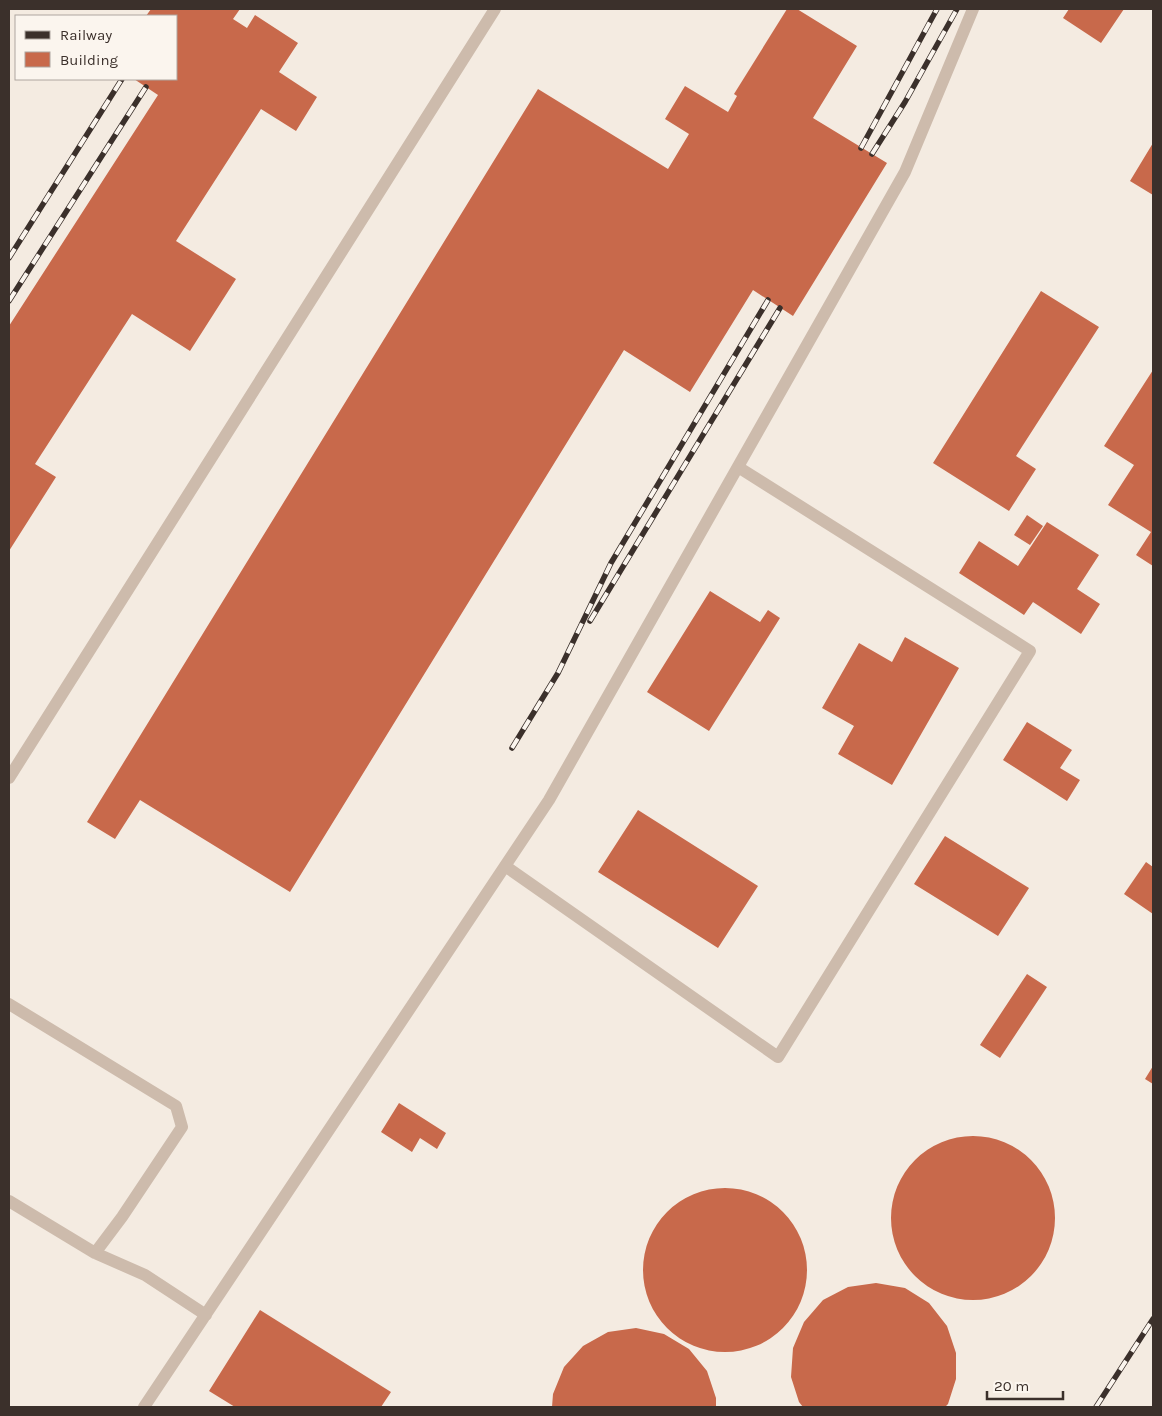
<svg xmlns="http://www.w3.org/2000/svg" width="1162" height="1416" viewBox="0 0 1162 1416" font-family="Karla,sans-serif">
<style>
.building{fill:#c8694b}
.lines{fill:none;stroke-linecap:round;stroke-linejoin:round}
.lane{stroke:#cdbbac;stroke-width:12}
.rail-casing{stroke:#3b302b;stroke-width:5.5}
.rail{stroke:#fbf5ee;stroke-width:4;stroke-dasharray:11;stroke-linecap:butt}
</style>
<rect width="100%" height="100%" fill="#f4ebe1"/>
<path class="building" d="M 151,9 L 240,9 L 233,19 L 247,28 L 255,15 L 298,43 L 279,72 L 317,97 L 296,131 L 261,109 L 176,241 L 236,279 L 190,351 L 132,314 L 35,464 L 56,477 L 9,551 L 9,326 L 158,95 L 134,79 L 176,79 L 176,16 L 146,16 Z
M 787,9 L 797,9 L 857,46 L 813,118 L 887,163 L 793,316 L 753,290 L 690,392 L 624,350 L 290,892 L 140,800 L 115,839 L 87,822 L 538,89 L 668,169 L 689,134 L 665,119 L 685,86 L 728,112 L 737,96 L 734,94 Z
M 1069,9 L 1124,9 L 1101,43 L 1063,18 Z
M 1153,143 L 1153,195 L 1130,181 Z
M 1041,291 L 1099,327 L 1016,456 L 1036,469 L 1009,511 L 933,463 Z
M 1153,370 L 1153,566 L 1136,555 L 1151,532 L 1108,505 L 1134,465 L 1104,446 Z
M 1027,515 L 1043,526 L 1030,545 L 1014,535 Z
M 1047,522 L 1099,555 L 1077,589 L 1100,604 L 1081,634 L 1033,602 L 1024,615 L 959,573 L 979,541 L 1018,566 Z
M 710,591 L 760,622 L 768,610 L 780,618 L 709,731 L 647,692 Z
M 905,637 L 959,668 L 892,785 L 838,754 L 854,726 L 822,708 L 859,643 L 892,662 Z
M 1027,722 L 1072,750 L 1060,768 L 1080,780 L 1067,801 L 1003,760 Z
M 638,810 L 758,886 L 718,948 L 598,872 Z
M 945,836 L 1029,888 L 998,936 L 914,884 Z
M 1146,862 L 1153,867 L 1153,914 L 1124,894 Z
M 1027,974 L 1047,987 L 1000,1058 L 980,1045 Z
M 1153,1066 L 1153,1084 L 1145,1079 Z
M 399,1103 L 446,1133 L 437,1149 L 420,1138 L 412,1152 L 381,1132 Z
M891 1218a82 82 0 1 1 164 0a82 82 0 1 1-164 0Z
M643 1270a82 82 0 1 1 164 0a82 82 0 1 1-164 0Z
M 876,1283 L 905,1288 L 929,1303 L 947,1326 L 956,1353 L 956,1379 L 948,1404 L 945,1407 L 803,1407 L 799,1402 L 791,1377 L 793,1348 L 804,1322 L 823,1300 L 848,1287 Z
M 260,1310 L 391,1392 L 381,1407 L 235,1407 L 209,1391 Z
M 636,1328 L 664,1334 L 689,1349 L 707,1371 L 716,1398 L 716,1407 L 552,1407 L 553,1394 L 564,1367 L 583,1346 L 608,1332 Z"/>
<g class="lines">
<path class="lane" d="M 9,778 L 495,9
M 505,866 L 778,1057 L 1030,651 L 738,467
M 9,1004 L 176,1106 L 182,1127 L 122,1217 L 95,1253
M 9,1201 L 95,1253 L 145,1275 L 206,1315
M 144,1407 L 549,800 L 905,172 L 973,9"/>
<g class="rail-casing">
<path id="rail" d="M 861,148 L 937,9
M 872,154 L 905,102 L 957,9
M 9,258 L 122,79
M 9,301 L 146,87
M 590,621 L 780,308
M 512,748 L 558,673 L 611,563 L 768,300
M 1096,1407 L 1153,1319"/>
</g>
<use href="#rail" class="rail"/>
</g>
<rect width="1162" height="1416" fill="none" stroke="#3b302b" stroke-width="20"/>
<rect x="15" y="15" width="162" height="65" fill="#fbf5ee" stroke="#aea6a0"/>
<rect x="25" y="31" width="25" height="8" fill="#3b302b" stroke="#aea6a0"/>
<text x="60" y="40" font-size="15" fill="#3b302b">Railway</text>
<rect x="25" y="52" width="25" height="15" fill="#c8694b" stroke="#aea6a0"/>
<text x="60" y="65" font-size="15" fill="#3b302b">Building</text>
<path d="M987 1391v8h76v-8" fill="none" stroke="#3b302b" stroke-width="2.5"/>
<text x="994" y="1391" font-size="15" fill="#3b302b" stroke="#fbf5ee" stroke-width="4" paint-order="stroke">20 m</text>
</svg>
